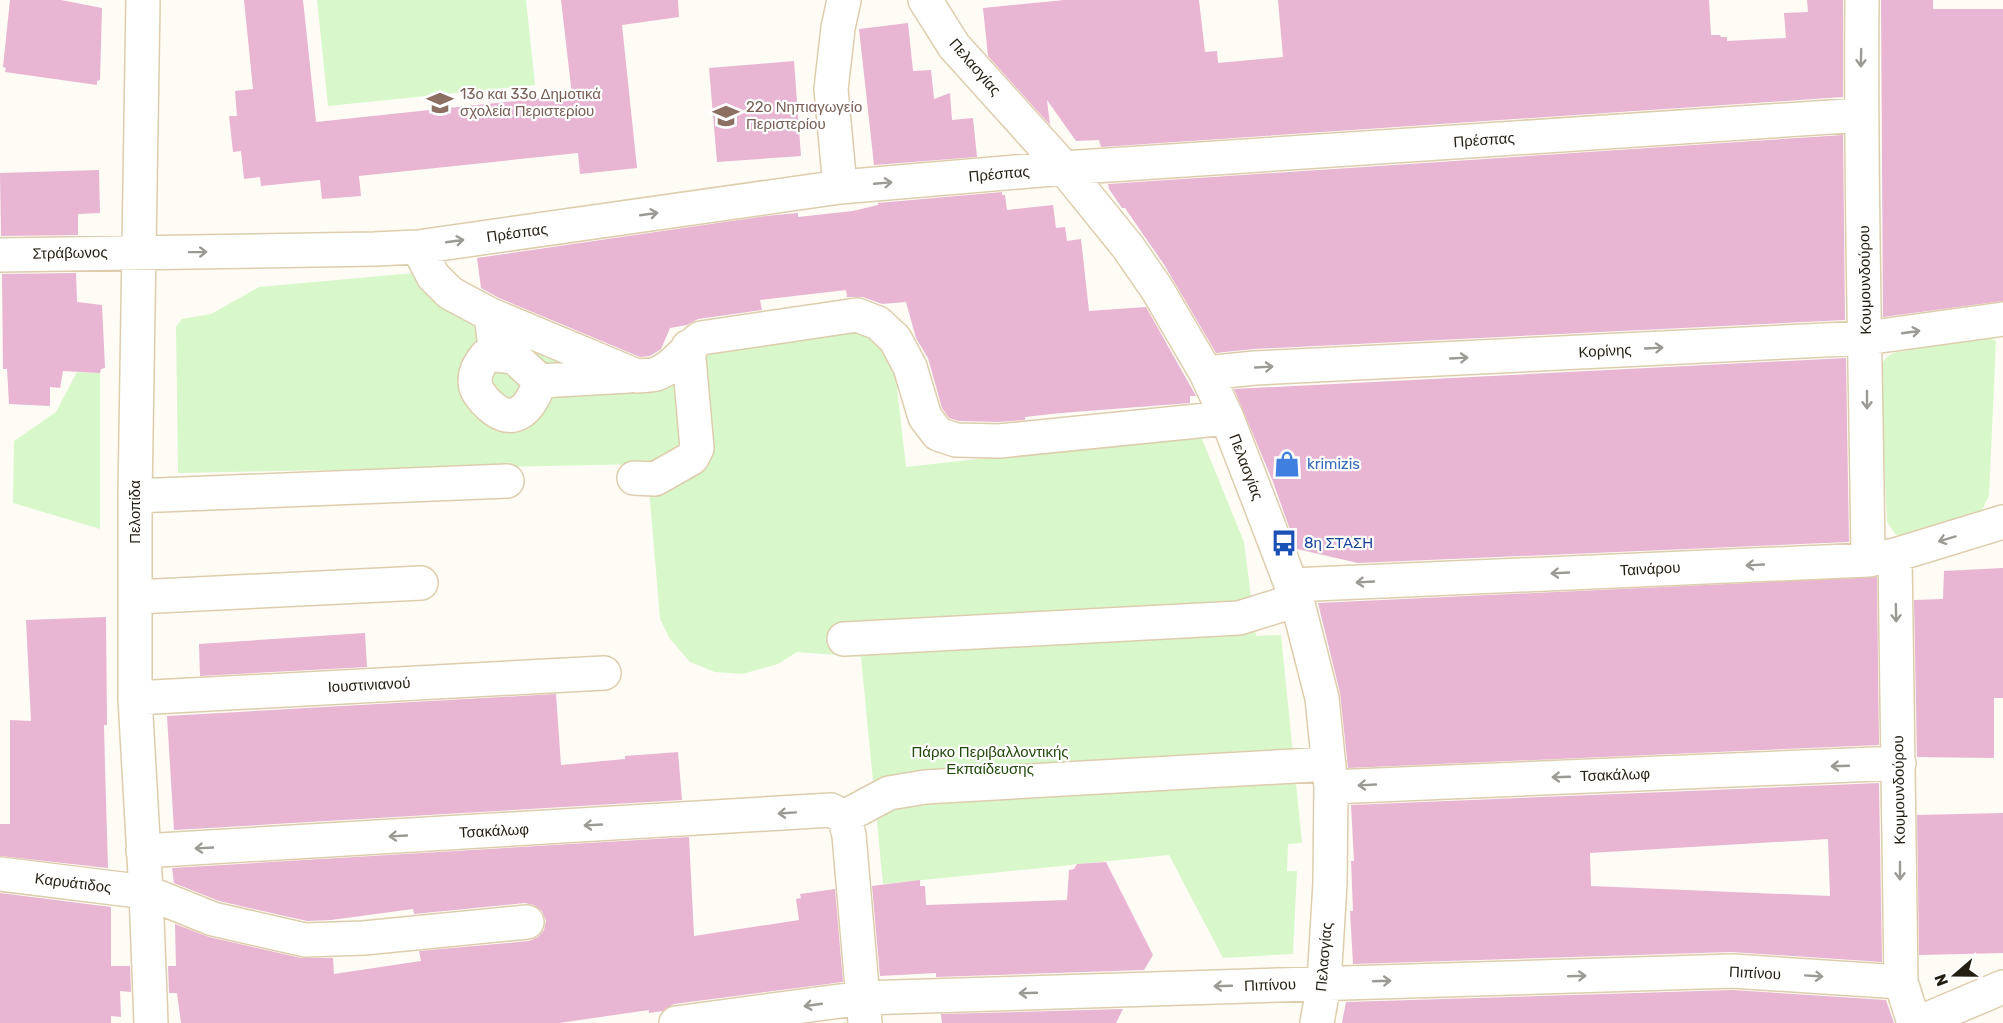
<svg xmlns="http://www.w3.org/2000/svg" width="2003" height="1023" viewBox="0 0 2003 1023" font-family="Rubik,sans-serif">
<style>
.green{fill:#d8f8cb}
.building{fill:#e8b5d3;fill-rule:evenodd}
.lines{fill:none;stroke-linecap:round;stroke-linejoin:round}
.minor-casing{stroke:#decdad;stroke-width:36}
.minor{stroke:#fff;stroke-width:33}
.oneway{stroke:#9c9a94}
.labels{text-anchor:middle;stroke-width:4.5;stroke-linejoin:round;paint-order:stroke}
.street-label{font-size:15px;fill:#241e12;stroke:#fff}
.education-label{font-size:15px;fill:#785e54;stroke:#fff;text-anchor:start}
.shop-label{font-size:15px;fill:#366cbe;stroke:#fff;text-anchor:start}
.transit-label{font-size:15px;fill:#164399;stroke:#fff;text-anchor:start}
.park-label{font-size:15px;fill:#21490b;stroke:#fff}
</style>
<rect width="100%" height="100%" fill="#fffbf5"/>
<path class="green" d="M 317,0 L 526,0 L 535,85 L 328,106 Z
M 414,273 L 638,382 L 702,353 L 837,330 L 865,333 L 884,348 L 895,370 L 906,467 L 1200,434 L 1244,542 L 1256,636 L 1281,635 L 1302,843 L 1288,844 L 1287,871 L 1297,871 L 1293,954 L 1223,958 L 1169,855 L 883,884 L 861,657 L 797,652 L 778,664 L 742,674 L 715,672 L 690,662 L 670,639 L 660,619 L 647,464 L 178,473 L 176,327 L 182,319 L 211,314 L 259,287 Z
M 1987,337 L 1996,341 L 1989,496 L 1981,512 L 1905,537 L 1896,535 L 1887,522 L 1880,368 L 1885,359 L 1893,353 Z
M 77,372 L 100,373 L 100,529 L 13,503 L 14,441 L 56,412 Z"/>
<path class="building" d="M 10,0 L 61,0 L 102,8 L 100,80 L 97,81 L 97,85 L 5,72 L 6,68 L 3,67 Z
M 244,0 L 303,0 L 316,122 L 572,95 L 561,0 L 678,0 L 679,17 L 622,25 L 637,168 L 580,174 L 578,153 L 359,176 L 361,196 L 322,199 L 320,180 L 261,186 L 260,177 L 244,179 L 241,151 L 233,152 L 229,116 L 237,116 L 235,91 L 253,89 Z
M 1064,0 L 1199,0 L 1205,52 L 1217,51 L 1218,63 L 1283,57 L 1278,0 L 1709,0 L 1711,35 L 1720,35 L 1721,37 L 1727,37 L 1727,41 L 1786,38 L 1784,13 L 1808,12 L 1807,0 L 1843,0 L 1843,97 L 1101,147 L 1099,140 L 1076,141 L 1047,100 L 1050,125 L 988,56 L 983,8 Z
M 1881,0 L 1933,0 L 1933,9 L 2003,9 L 2003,301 L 1883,317 Z
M 908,23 L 913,71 L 931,70 L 934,99 L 950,93 L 952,120 L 973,118 L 977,157 L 874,165 L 859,29 Z
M 794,61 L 801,156 L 717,162 L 709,68 Z
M 1843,135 L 1845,320 L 1254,349 L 1216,353 L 1165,266 L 1125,208 L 1122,208 L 1109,189 L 1108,184 Z
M 99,170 L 100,213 L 78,214 L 78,235 L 1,236 L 0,173 Z
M 1002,192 L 1002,195 L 1005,195 L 1007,210 L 1053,205 L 1056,228 L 1065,227 L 1067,241 L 1081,239 L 1089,311 L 1146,307 L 1196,396 L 1190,396 L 1190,403 L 1061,413 L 1025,417 L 1025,420 L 998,422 L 959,421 L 949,418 L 942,408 L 928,358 L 916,338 L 906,302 L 882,304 L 863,297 L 847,297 L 846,290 L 760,300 L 762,310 L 698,319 L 687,325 L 670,328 L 661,349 L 650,356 L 640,357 L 499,298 L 481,288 L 477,258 L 766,216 L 798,213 L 798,217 L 853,211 L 878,205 L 878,203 Z
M 76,273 L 77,302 L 102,305 L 105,368 L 101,369 L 100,373 L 63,371 L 60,388 L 50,387 L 50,406 L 9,404 L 7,369 L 3,369 L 2,274 Z
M 1846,358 L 1849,542 L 1358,563 L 1297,549 L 1273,482 L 1234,389 Z
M 2003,568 L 2003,698 L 1994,698 L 1994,758 L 1917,757 L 1914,600 L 1943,599 L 1944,571 Z
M 1877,577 L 1879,745 L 1348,768 L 1340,693 L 1318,603 Z
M 106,617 L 107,725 L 104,725 L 105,767 L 108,868 L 0,856 L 0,824 L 10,824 L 10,720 L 31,721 L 26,620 Z
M 365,633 L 367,667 L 200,676 L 199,644 Z
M 556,694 L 561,765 L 625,759 L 625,756 L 678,752 L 682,800 L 174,830 L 167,716 Z
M 1879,783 L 1882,962 L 1731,952 L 1353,964 L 1350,911 L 1353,911 L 1351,861 L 1354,861 L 1351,805 ZM 1828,839 L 1830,896 L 1591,886 L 1590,853 Z
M 2003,813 L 2003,953 L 1919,955 L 1917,815 Z
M 689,837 L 694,936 L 799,920 L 796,899 L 801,898 L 800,894 L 835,889 L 843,982 L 674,1004 L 663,1011 L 649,1013 L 649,1010 L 559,1023 L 181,1023 L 177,993 L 169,993 L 168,966 L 176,966 L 175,924 L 209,937 L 301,958 L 333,958 L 334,974 L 421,961 L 419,951 L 529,941 L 538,937 L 544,930 L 546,921 L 542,911 L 534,905 L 525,903 L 414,914 L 413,909 L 331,920 L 307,921 L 219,901 L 174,883 L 172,868 Z
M 1106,862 L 1153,955 L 1144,970 L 936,977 L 936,973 L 880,976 L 872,886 L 920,880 L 920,886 L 925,886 L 926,905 L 1067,900 L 1069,870 L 1074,869 L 1077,864 Z
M 0,893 L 111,907 L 111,966 L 130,966 L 131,992 L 120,991 L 121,1017 L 111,1016 L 111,1023 L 0,1023 Z
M 1732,990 L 1886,1000 L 1894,1023 L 1342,1023 L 1346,1002 Z
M 1123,1009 L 1116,1023 L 942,1023 L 941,1014 Z"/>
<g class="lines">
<g class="minor-casing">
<path id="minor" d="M 143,0 L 135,496 L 135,698 L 146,892 L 151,1023
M 925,0 L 954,46 L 1064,168 L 1128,247 L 1157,289 L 1206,373 L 1227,418 L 1261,506 L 1297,600 L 1322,698 L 1331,787 L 1330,883 L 1324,983 L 1317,1023
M 1862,0 C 1860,186 1866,373 1868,560
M 840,187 L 831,89 L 838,28 L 844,0
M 418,247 L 433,276 L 450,293 L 491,315 L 637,376 C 643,375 651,376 656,374 C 674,368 686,348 701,338 L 857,315 L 878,323 L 895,339 L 910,367 L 925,417 L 938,434 L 956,440 L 999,441 L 1227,418
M 0,255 L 374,249 L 418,247 L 840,187 L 1064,168 L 1861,115
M 491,315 L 496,355 L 514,357 L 540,381 L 629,376
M 496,355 L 486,356 C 480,363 475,371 475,381 C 475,389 480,395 485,401 C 512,430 530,411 540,381
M 1206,373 L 1255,368 L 1866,338 L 2003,319
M 634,478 L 655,479 L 692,458 L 697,448 L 688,347
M 135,496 L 507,481
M 1895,555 L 1901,982 L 1914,1023
M 1291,585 L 1868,560 L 1895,555 L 2003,522
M 136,597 L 421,583
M 844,639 L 1239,618 L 1297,600
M 135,698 L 604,673
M 1331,787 L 1899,763
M 844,817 L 889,793 L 925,787 L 1329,764
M 844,817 L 849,835 L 865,1023
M 143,851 L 831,810 L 844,817
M 0,874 L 146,892 L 213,919 L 305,940 L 364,938 L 527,922
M 676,1023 L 862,998 L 1732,971 L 1901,982
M 1918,1023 L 2003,987"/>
</g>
<use href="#minor" class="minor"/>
</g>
<defs><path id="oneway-shaft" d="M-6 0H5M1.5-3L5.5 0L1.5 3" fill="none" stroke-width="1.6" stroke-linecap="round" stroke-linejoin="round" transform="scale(1.5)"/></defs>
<g class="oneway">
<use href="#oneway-shaft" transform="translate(1861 58) rotate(91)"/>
<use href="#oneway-shaft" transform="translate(883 183) rotate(-5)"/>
<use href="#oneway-shaft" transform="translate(649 214) rotate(-8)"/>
<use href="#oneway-shaft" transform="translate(455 241) rotate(-8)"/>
<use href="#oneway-shaft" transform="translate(198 252) rotate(-1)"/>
<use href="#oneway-shaft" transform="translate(1911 332) rotate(-8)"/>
<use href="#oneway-shaft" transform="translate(1654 348) rotate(-3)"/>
<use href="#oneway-shaft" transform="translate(1459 358) rotate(-3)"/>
<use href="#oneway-shaft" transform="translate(1264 367) rotate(-3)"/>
<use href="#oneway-shaft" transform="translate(1867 400) rotate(90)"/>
<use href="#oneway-shaft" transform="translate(1947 539) rotate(163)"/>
<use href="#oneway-shaft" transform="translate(1755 565) rotate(177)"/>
<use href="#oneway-shaft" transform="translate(1560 573) rotate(177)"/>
<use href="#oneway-shaft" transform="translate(1365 582) rotate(177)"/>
<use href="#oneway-shaft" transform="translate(1896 613) rotate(89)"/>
<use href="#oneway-shaft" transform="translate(1840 766) rotate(178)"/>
<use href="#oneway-shaft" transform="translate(1561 777) rotate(178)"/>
<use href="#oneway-shaft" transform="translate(1367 785) rotate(177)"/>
<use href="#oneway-shaft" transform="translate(787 813) rotate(176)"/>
<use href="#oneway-shaft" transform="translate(593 825) rotate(177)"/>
<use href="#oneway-shaft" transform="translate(398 836) rotate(177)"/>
<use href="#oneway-shaft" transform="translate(204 848) rotate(177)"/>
<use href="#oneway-shaft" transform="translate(1900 871) rotate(90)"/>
<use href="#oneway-shaft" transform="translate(1577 976) rotate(-2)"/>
<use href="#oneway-shaft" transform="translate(1814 976) rotate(4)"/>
<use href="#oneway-shaft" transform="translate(1382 981) rotate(-2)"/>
<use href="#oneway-shaft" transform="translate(1223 986) rotate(178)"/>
<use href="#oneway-shaft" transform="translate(1028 993) rotate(178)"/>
<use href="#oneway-shaft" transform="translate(813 1005) rotate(172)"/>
</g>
<defs>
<g id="school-bare" transform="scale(2.07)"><path d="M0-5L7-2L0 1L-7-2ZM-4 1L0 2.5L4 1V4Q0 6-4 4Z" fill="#8d6e63" stroke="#fff" stroke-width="2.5" paint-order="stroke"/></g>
<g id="shop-bare" transform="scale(2.07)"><path d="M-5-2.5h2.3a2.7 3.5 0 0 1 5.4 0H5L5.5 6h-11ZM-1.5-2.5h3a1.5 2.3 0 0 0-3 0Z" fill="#3f7fe0" stroke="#fff" stroke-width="2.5" paint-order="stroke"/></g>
<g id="bus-bare" transform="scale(2.07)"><path d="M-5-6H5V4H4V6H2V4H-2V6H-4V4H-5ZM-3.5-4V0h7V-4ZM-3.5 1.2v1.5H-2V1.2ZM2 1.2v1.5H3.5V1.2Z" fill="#1a4fb4" stroke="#fff" stroke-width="2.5" paint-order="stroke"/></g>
</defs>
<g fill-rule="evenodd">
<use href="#school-bare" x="440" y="103"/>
<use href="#school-bare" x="726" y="116"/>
<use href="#shop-bare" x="1287" y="464"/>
<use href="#bus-bare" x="1284" y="543"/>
</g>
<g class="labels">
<g class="street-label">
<text transform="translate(975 67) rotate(49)" y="5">Πελασγίας</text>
<text transform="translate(1484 140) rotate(-4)" y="5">Πρέσπας</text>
<text transform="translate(999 174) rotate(-5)" y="5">Πρέσπας</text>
<text transform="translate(517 233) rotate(-8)" y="5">Πρέσπας</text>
<text transform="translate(70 253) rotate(-1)" y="5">Στράβωνος</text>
<text transform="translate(1865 280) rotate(-91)" y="5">Κουμουνδούρου</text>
<text transform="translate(1605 351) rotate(-3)" y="5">Κορίνης</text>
<text transform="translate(1246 467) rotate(69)" y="5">Πελασγίας</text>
<text transform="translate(135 512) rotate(-90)" y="5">Πελοπίδα</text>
<text transform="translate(1650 569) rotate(-3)" y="5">Ταινάρου</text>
<text transform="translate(369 685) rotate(-3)" y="5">Ιουστινιανού</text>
<text transform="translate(1615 775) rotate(-2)" y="5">Τσακάλωφ</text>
<text transform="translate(1899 790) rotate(-91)" y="5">Κουμουνδούρου</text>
<text transform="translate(494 831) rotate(-3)" y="5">Τσακάλωφ</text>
<text transform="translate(73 883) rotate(7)" y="5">Καρυάτιδος</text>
<text transform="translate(1324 957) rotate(-85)" y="5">Πελασγίας</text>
<text transform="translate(1755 973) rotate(3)" y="5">Πιπίνου</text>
<text transform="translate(1270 985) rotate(-2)" y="5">Πιπίνου</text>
</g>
<g class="education-label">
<text x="460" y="99">13ο και 33ο Δημοτικά<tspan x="460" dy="17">σχολεία Περιστερίου</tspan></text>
<text x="746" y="112">22ο Νηπιαγωγείο<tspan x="746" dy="17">Περιστερίου</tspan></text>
</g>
<g class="shop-label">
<text x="1307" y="469">krimizis</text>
</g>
<g class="transit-label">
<text x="1304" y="548">8η ΣΤΑΣΗ</text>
</g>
<g class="park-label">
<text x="990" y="757">Πάρκο Περιβαλλοντικής<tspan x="990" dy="17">Εκπαίδευσης</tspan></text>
</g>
</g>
<g transform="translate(1955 975) rotate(250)" stroke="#ffffff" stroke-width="4.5" paint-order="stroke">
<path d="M0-4.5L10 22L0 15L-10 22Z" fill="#241e12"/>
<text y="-9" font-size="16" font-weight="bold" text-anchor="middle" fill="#241e12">N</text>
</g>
</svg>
